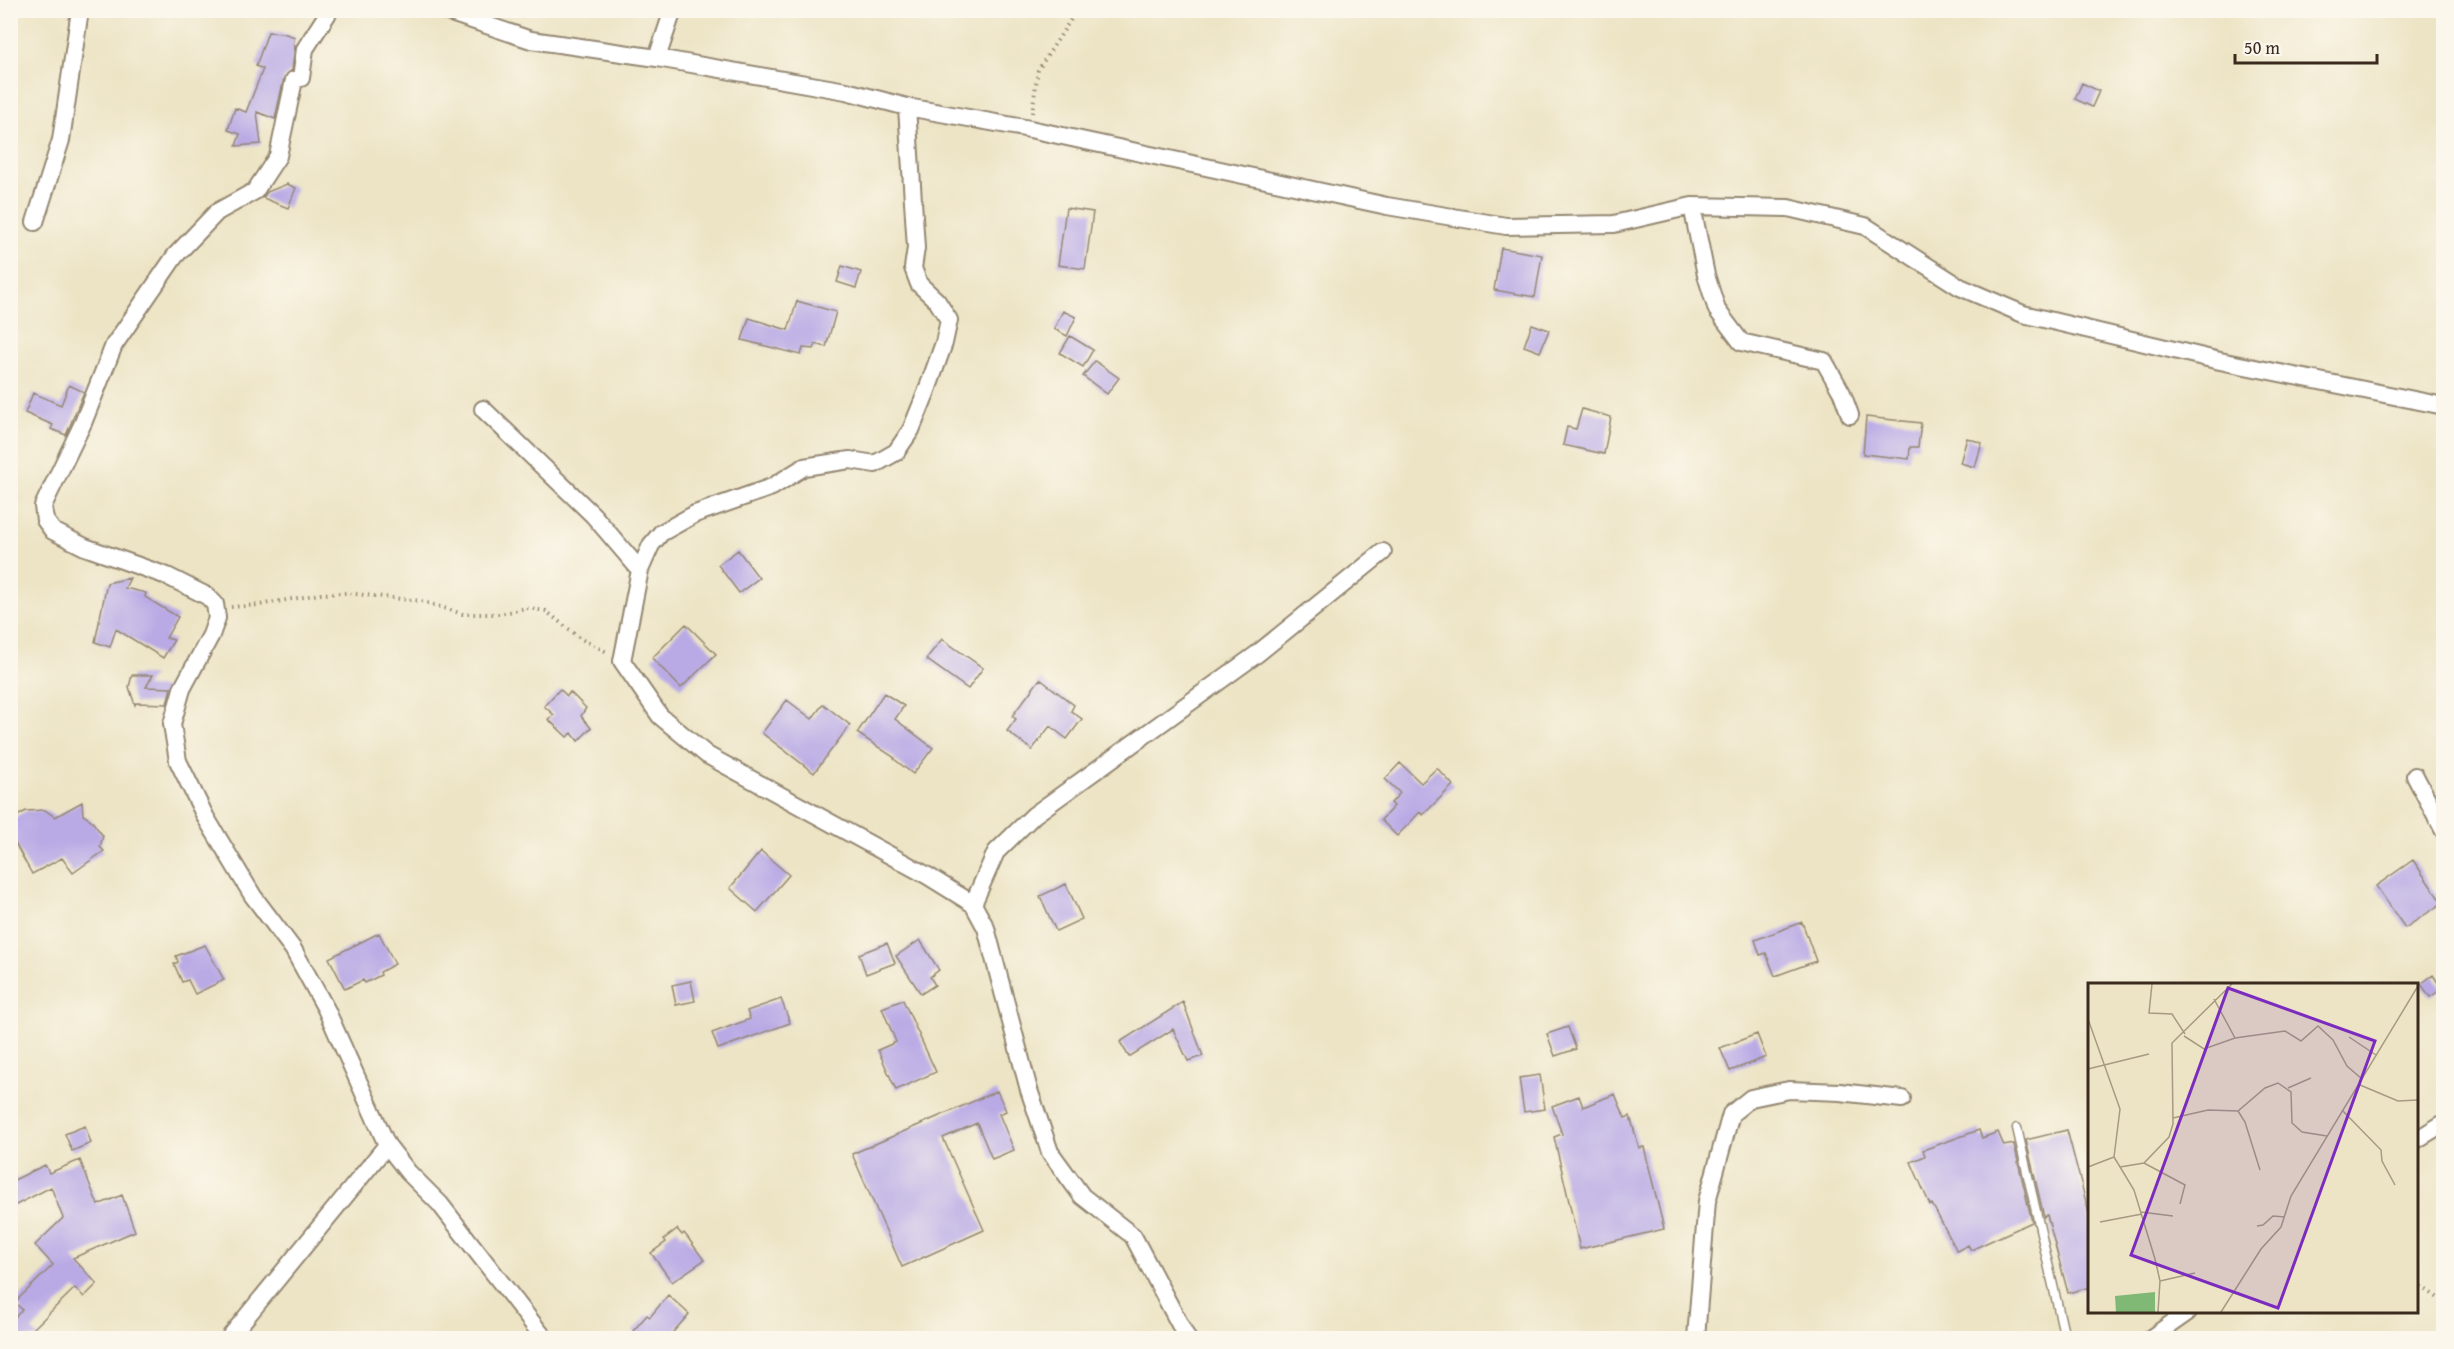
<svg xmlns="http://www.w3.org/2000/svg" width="2454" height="1349" viewBox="0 0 2454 1349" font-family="'Gentium Book Plus',serif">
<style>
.building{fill:#b9aae5}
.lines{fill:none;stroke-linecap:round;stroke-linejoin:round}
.service-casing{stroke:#948772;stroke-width:11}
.minor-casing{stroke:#948772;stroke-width:20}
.path{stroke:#948772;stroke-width:4;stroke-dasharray:1.5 4.5;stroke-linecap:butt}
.service{stroke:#fff;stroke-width:8}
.minor{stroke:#fff;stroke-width:16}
.inset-road{fill:none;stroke:#a69a82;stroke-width:1.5}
.view{fill:#7b2cbf;fill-opacity:0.15;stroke:#7b2cbf;stroke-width:3}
.inset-edge{fill:none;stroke:#3b2a1e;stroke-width:3}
</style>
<rect width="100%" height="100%" fill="#fbf7ec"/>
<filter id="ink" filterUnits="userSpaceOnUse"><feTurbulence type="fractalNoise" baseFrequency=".0167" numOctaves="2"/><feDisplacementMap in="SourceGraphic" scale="12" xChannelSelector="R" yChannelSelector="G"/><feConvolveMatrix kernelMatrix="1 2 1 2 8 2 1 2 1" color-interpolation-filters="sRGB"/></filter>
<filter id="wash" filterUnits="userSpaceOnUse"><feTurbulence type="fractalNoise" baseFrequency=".008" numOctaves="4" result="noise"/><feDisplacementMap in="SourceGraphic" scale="24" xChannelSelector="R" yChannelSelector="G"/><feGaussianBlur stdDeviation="1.35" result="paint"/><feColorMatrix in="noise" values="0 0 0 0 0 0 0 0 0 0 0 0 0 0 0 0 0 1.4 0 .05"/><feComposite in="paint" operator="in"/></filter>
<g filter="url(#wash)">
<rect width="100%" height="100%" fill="#ede4c5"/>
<g id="blocks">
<path class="building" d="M 268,32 L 283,33 L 295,37 L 293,44 L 295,45 L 292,70 L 284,78 L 275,119 L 257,112 L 261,144 L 236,146 L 240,134 L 228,130 L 235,108 L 246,112 L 263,69 L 256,66 Z
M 2082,83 L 2099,91 L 2092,107 L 2075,99 Z
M 287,184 L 296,188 L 288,208 L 263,198 L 267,192 Z
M 1066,208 L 1093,212 L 1085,269 L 1058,265 Z
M 1501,248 L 1542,255 L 1535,297 L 1494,290 Z
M 842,266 L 861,272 L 856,288 L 837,282 Z
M 797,301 L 836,312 L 826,347 L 816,344 L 814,349 L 803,348 L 801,355 L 742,340 L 749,318 L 788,330 Z
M 1063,311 L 1076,317 L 1067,336 L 1054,329 Z
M 1532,324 L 1549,330 L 1540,352 L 1524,346 Z
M 1070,336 L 1093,350 L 1083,367 L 1060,353 Z
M 1095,361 L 1119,378 L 1107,394 L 1083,376 Z
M 69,385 L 84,392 L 66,435 L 51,429 L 53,425 L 25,413 L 33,393 L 61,405 Z
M 1582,409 L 1611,417 L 1604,454 L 1563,445 L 1567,427 L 1576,429 Z
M 1866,417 L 1921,423 L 1918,447 L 1910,447 L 1909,459 L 1863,454 Z
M 1967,438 L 1982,443 L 1975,467 L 1960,463 Z
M 738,550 L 759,578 L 739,593 L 718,565 Z
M 130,578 L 125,588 L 146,593 L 145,597 L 178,617 L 166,638 L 174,640 L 163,658 L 116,629 L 110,647 L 95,642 L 107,583 Z
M 686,624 L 716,654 L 681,688 L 652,658 Z
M 942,639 L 983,668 L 968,689 L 926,659 Z
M 132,675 L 153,675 L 146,687 L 171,688 L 167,704 L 136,703 L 135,705 L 129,687 Z
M 1040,679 L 1074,705 L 1071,711 L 1082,719 L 1067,739 L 1050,726 L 1032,750 L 1007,731 L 1016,719 L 1012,716 Z
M 560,689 L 567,696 L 570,692 L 586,708 L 581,716 L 591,728 L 578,741 L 572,733 L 567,737 L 548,719 L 554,715 L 544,706 Z
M 884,693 L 904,706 L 895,719 L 933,748 L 913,774 L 894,759 L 895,758 L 857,733 Z
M 787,700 L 812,719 L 823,704 L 850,725 L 814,773 L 762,733 Z
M 1400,763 L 1421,783 L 1437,768 L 1453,785 L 1423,815 L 1420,812 L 1397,836 L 1381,820 L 1394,806 L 1391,803 L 1400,793 L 1385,779 Z
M 82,802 L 83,815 L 91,820 L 103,836 L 100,847 L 104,851 L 73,873 L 62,858 L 32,874 L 10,834 L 10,820 L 26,811 L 45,810 L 55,817 Z
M 761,851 L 789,875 L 757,912 L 730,888 Z
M 2413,860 L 2442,903 L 2405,928 L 2376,886 Z
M 1066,884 L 1082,919 L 1056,931 L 1040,896 Z
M 1802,922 L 1816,961 L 1775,976 L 1766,953 L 1760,955 L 1755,940 Z
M 379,933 L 395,964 L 380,972 L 381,975 L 365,983 L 363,980 L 345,989 L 329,958 Z
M 920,940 L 939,970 L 930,977 L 935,985 L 921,994 L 896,956 Z
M 887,943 L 895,963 L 866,974 L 859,954 Z
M 205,945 L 224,980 L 195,994 L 188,980 L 182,982 L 174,964 L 178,962 L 176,956 Z
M 2433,975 L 2442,989 L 2430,997 L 2421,984 Z
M 691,981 L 695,1001 L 676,1005 L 672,985 Z
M 781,999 L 790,1023 L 718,1049 L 712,1033 L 750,1019 L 747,1011 Z
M 903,1000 L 936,1072 L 896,1090 L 878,1050 L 896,1042 L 882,1008 Z
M 1183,1002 L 1203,1056 L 1188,1061 L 1173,1029 L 1129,1057 L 1120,1042 Z
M 1568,1027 L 1576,1049 L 1555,1056 L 1547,1034 Z
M 1757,1034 L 1766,1057 L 1730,1071 L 1720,1048 Z
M 1540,1075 L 1545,1109 L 1524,1112 L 1519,1078 Z
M 997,1091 L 1006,1111 L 999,1114 L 1014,1150 L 992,1159 L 977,1123 L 943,1138 L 984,1230 L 902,1267 L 852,1154 Z
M 1615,1094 L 1625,1118 L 1630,1116 L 1639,1148 L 1644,1147 L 1664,1229 L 1580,1249 L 1554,1137 L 1562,1134 L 1552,1106 L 1579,1096 L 1583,1107 Z
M 85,1126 L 91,1143 L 72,1151 L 65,1134 Z
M 1979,1130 L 1982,1138 L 1998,1132 L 2004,1146 L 2014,1144 L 2032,1222 L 1971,1250 L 1968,1245 L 1957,1251 L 1932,1204 L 1930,1205 L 1911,1162 L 1925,1156 L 1923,1150 Z
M 2067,1130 L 2090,1217 L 2090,1287 L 2068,1293 L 2047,1215 L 2044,1217 L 2026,1140 Z
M 80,1160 L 98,1205 L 122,1195 L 135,1231 L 73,1258 L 97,1284 L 84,1297 L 75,1288 L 32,1330 L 39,1338 L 10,1338 L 10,1322 L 22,1310 L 15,1302 L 53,1265 L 35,1245 L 63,1218 L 51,1187 L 10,1208 L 10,1182 L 45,1165 L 49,1173 Z
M 677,1229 L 682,1235 L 684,1233 L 688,1238 L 704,1260 L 672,1282 L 651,1253 L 666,1242 L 664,1239 Z
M 668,1295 L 689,1314 L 668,1338 L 641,1338 L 633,1331 L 647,1315 L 650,1317 Z"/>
</g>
</g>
<g filter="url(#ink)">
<use href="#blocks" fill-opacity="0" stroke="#948772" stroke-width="1.5"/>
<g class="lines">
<g class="service-casing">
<path id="service" d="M 2017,1128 L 2065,1338"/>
</g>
<g class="minor-casing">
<path id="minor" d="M 330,10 L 305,49 L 301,78 L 294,80 L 278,156 L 255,191 L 217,212 L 175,256 L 114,345 L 83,423 L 43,506 L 45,520 L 53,531 L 85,547 L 167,576 L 207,596 L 215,604 L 217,618 L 211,635 L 182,689 L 172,724 L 178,761 L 206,818 L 253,896 L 293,949 L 326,1009 L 387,1145 L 408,1172 L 440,1204 L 544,1338
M 442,10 L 531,40 L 657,58 L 846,91 L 907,107 L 1030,129 L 1387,206 L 1506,226 L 1614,224 L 1692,206 L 1788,208 L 1865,226 L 1960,287 L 2023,314 L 2220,361 L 2444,406
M 657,58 L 673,10
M 907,107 L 916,248 L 913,268 L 919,284 L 937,301 L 949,320 L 944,343 L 926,393 L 911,430 L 896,452 L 875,464 L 850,460 L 804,467 L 772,487 L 695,514 L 661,533 L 651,545 L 640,570 L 622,661 L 660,716 L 707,755 L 928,876 L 973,904 L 986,928 L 1029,1090 L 1050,1152 L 1082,1196 L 1133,1236 L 1187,1338
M 1692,206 L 1706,275 L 1717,310 L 1741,342 L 1824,361 L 1842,393 L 1850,415
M 35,222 L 61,140 L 80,10
M 483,409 L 593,515 L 640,570
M 2415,776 L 2444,831
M 973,904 L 996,852 L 1034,815 L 1257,654 L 1383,552
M 2416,1140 L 2444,1123
M 229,1338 L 387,1145
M 1696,1338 L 1707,1201 L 1731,1114 L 1751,1098 L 1789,1090 L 1840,1092 L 1902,1099
M 2151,1338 L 2188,1312"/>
</g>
<path class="path" d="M 1032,113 L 1038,70 L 1077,10
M 231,607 L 259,605 L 320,594 L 346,593 L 421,601 L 463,614 L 500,614 L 526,608 L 546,611 L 581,639 L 607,652
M 2416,1283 L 2444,1302"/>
<use href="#service" class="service"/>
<use href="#minor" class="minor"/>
</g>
</g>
<g transform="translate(2088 983)">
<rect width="330" height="330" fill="#ede4c5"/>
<path d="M 67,309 L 67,329 L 28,329 L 27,313 Z" fill="#80b876"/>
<path class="inset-road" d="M 64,1 L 61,30 L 84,31 L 97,51M 126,16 L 147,55M 0,36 L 32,126 L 26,174 L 46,207 L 67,276 L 72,298 L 70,329M 96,53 L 116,66 L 147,55 L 197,48 L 213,58 L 230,43 L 245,57 L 259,83 L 274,96M 261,54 L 288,72M 0,86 L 61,71M 272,102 L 310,118 L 330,117M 200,105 L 223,95M 254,127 L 293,167 L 294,178 L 307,202M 150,128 L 157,139 L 172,187M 85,135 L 120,127 L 150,128 L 177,105 L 190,100 L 203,109 L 204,140 L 214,149 L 239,153M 56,180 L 97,202 L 92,221M 0,184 L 26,174M 32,184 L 56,180 L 81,154 L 85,141 L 84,60 L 144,1M 53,229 L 85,233M 12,239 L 54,231M 169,243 L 175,242 L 185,233 L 197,234M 72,298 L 107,290M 133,329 L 173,266 L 193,244 L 203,213 L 330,3"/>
<path class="view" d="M 140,5 L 287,58 L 190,325 L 43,272 Z"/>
<rect width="330" height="330" class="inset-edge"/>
</g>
<rect width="2454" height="1349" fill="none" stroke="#fbf7ec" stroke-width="36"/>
<path d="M2235 54v9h142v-9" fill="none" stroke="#3b2a1e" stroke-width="3"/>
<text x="2244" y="54" font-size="18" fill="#3b2a1e" stroke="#fbf7ec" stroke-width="4.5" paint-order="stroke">50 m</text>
</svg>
